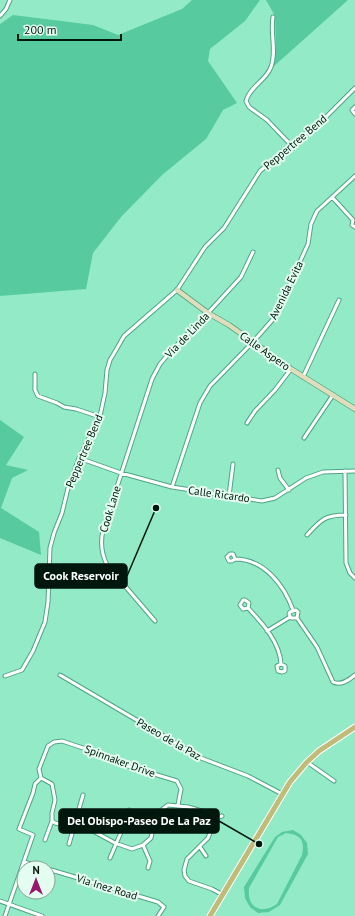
<svg xmlns="http://www.w3.org/2000/svg" width="355" height="916" viewBox="0 0 355 916" font-family="'PT Sans',sans-serif">
<style>
.green{fill:#57ca9f;fill-rule:evenodd}
.lines{fill:none;stroke-linecap:round;stroke-linejoin:round}
.street-casing{stroke:#4da583;stroke-width:5}
.secondary-casing{stroke:#4da583;stroke-width:6}
.primary-casing{stroke:#fff;stroke-width:7}
.street{stroke:#fff;stroke-width:3}
.secondary{stroke:#e0ddbc;stroke-width:4.5}
.primary{stroke:#c0bc78;stroke-width:5}
.labels{text-anchor:middle;stroke-width:4;stroke-linejoin:round;paint-order:stroke}
.street-label{font-size:11px;fill:#00170d;stroke:#e4fdf1}
.leader{fill:none;stroke:#00170d;stroke-width:1.5}
.callout-dot{fill:#00170d;stroke:#e4fdf1;stroke-width:1.5}
.callout{fill:#00170d;stroke:#00170d;stroke-width:1.5}
.callout-label{font-size:12px;text-anchor:middle;font-weight:bold;fill:#fff}
</style>
<rect width="100%" height="100%" fill="#92eac6"/>
<path class="green" d="M 192,0 L 260,0 L 245,21 L 210,49 L 208,61 L 237,103 L 223,110 L 206,139 L 162,175 L 121,217 L 93,253 L 86,289 L 0,296 L 0,24 L 13,15 L 93,25 L 118,35 L 182,9 Z
M 266,0 L 348,0 L 273,67 L 276,49 L 275,16 Z
M 0,420 L 24,437 L 6,465 L 28,470 L 12,478 L 1,508 L 39,532 L 41,555 L 0,538 Z
M 293,830 L 301,835 L 307,843 L 308,854 L 280,905 L 269,912 L 258,913 L 250,907 L 245,898 L 244,887 L 275,837 L 282,832 ZM 286,833 C 301,835 305,840 302,855 L 277,904 C 261,915 247,908 249,888 L 278,837 Z"/>
<g class="lines">
<g class="street-casing">
<path id="street" d="M 0,16 L 6,9 L 10,0
M 273,17 C 270,34 277,51 271,67 C 266,81 250,86 246,101 L 249,107 L 267,120 L 291,145
M 355,107 L 352,110 L 355,114
M 332,197 L 353,220
M 353,220 L 352,225 L 355,227
M 35,374 L 35,390 L 38,396 L 57,403 L 64,407 L 76,409 L 100,417
M 303,377 L 339,300
M 247,423 L 255,411 L 275,390 L 291,369
M 304,438 L 333,395
M 79,458 L 121,473 L 172,487 L 262,501 L 275,498 L 306,478 L 323,472 L 355,471
M 278,470 L 280,478 L 289,490
M 345,471 L 346,563 L 350,573 L 355,578
M 172,487 L 200,403 L 210,386 L 253,342 L 275,317 L 308,244 L 311,224 L 317,211 L 355,176
M 229,496 L 233,464
M 307,535 C 321,520 324,515 346,515
M 235,559 L 233,554 L 230,554 L 227,557 L 229,561 L 232,561 L 235,559 C 264,559 284,585 293,610
M 248,608 L 249,603 L 245,600 L 243,600 L 240,605 L 243,609 L 248,608 C 262,623 280,642 281,664 L 285,666 L 285,671 L 282,672 L 278,671 L 277,666 L 281,664
M 297,618 L 291,618 L 289,614 L 290,612 L 296,610 L 298,612 L 297,618 L 317,647 L 333,682 C 341,686 349,680 355,675
M 155,621 L 107,565 C 101,553 100,543 103,530 L 152,379 L 160,364 L 171,351 L 208,313 L 241,277 L 253,252
M 267,631 L 290,617
M 60,675 L 201,758 L 248,776 L 282,794
M 5,676 L 22,670 L 33,651 L 45,622 L 48,602 L 50,548 L 54,533 L 62,513 L 68,488 L 79,458 L 100,416 L 105,393 L 107,370 L 110,360 L 116,350 L 124,336 L 177,290 L 205,247 L 224,228 L 260,171 L 290,145 L 322,121 L 355,88
M 307,762 L 334,781
M 41,778 L 52,784 L 55,800 L 52,813 L 52,821 L 45,840
M 209,820 L 222,816
M 52,821 L 55,823 L 93,831 L 115,843 L 132,849 L 143,845 L 151,838 L 154,823 L 160,811 L 168,805 L 188,807 L 202,811 L 209,820 L 211,830 L 208,838 L 187,859 L 184,870 L 185,876 L 189,881 L 212,889 L 223,895
M 154,823 L 178,830
M 69,844 L 83,795
M 143,845 L 150,861 L 148,868
M 200,847 L 206,856
M 110,858 L 128,816 L 129,810
M 24,862 L 44,868
M 48,869 L 158,902 L 164,907 L 158,916
M 0,901 L 42,916
M 5,916 L 33,835 L 19,829 L 33,793 L 35,784 L 41,778 L 39,769 L 48,746 L 54,742 L 62,741 L 98,753 L 115,762 L 177,781 L 181,789 L 178,805"/>
</g>
<g class="secondary-casing">
<path id="secondary" d="M 177,290 L 208,313 L 229,325 L 291,369 L 355,409"/>
</g>
<g class="primary-casing">
<path id="primary" d="M 210,916 L 290,782 L 307,762 L 319,751 L 355,727"/>
</g>
<use href="#street" class="street"/>
<use href="#secondary" class="secondary"/>
<use href="#primary" class="primary"/>
</g>
<g class="labels">
<g class="street-label">
<text transform="translate(295 142) rotate(-40)" y="4">Peppertree Bend</text>
<text transform="translate(286 290) rotate(-64)" y="4">Avenida Evita</text>
<text transform="translate(187 335) rotate(-46)" y="4">Via de Linda</text>
<text transform="translate(265 351) rotate(35)" y="4">Calle Aspero</text>
<text transform="translate(84 451) rotate(-67)" y="4">Peppertree Bend</text>
<text transform="translate(219 494) rotate(8)" y="4">Calle Ricardo</text>
<text transform="translate(110 509) rotate(-73)" y="4">Cook Lane</text>
<text transform="translate(169 739) rotate(30)" y="4">Paseo de la Paz</text>
<text transform="translate(120 761) rotate(20)" y="4">Spinnaker Drive</text>
<text transform="translate(107 887) rotate(17)" y="4">Via Inez Road</text>
</g>
</g>
<path class="leader" d="M156 508L127 576M259 844L219 821"/>
<g class="callout-dot">
<circle cx="156" cy="508" r="4"/>
<circle cx="259" cy="844" r="4"/>
</g>
<g class="callout">
<rect x="35" y="564" width="92" height="24" rx="4"/>
<rect x="59" y="809" width="160" height="24" rx="4"/>
</g>
<g class="callout-label">
<text x="81" y="580">Cook Reservoir</text>
<text x="139" y="825">Del Obispo-Paseo De La Paz</text>
</g>
<g transform="translate(36 880)"><circle r="19" fill="#e4fdf1" stroke="#89a196"/>
<path d="M0-3L7 15L0 10L-7 15Z" fill="#98176e"/>
<text y="-6" font-size="11" font-weight="bold" text-anchor="middle" fill="#00170d">N</text>
</g>
<path d="M18 34v6h103v-6" fill="none" stroke="#00170d" stroke-width="2"/>
<text x="24" y="34" font-size="12" fill="#00170d" stroke="#e4fdf1" stroke-width="3" paint-order="stroke">200 m</text>
</svg>
